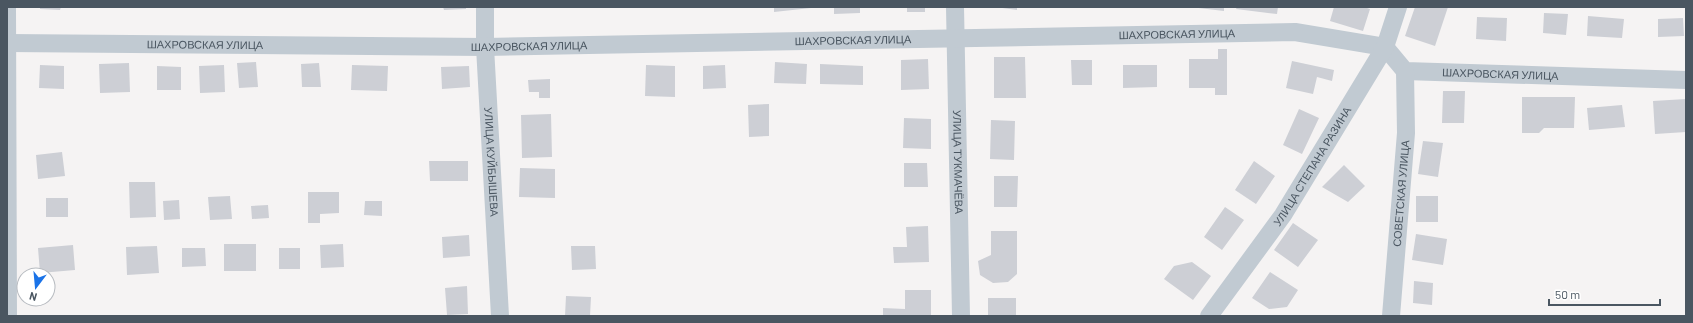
<svg xmlns="http://www.w3.org/2000/svg" width="1693" height="323" viewBox="0 0 1693 323" font-family="Barlow,sans-serif">
<style>
.building{fill:#cdcfd5}
.lines{fill:none;stroke-linecap:round;stroke-linejoin:round}
.minor{stroke:#c1cad2;stroke-width:18}
.labels{text-anchor:middle;stroke-width:3;stroke-linejoin:round;paint-order:stroke}
.street-label{font-size:11px;fill:#4a5661;stroke:#fff}
</style>
<rect width="100%" height="100%" fill="#f5f3f3"/>
<path class="building" d="M 40,7 L 61,7 L 60,10 L 40,9 Z
M 443,7 L 466,7 L 466,9 L 444,10 Z
M 774,7 L 811,7 L 811,8 L 774,12 Z
M 834,7 L 860,7 L 860,13 L 834,14 Z
M 907,7 L 925,7 L 925,12 L 907,12 Z
M 995,7 L 1017,7 L 1017,10 Z
M 1190,7 L 1224,7 L 1224,11 Z
M 1237,7 L 1278,7 L 1277,14 L 1236,9 Z
M 1334,7 L 1364,7 L 1370,9 L 1363,31 L 1330,21 Z
M 1415,7 L 1448,7 L 1435,46 L 1405,36 Z
M 1544,13 L 1568,14 L 1566,35 L 1543,33 Z
M 1588,16 L 1624,19 L 1622,38 L 1587,36 Z
M 1477,17 L 1507,18 L 1506,41 L 1476,39 Z
M 1683,18 L 1684,36 L 1658,37 L 1658,19 Z
M 1218,49 L 1227,49 L 1227,95 L 1215,95 L 1215,88 L 1189,88 L 1189,59 L 1218,59 Z
M 994,57 L 1025,57 L 1026,98 L 994,98 Z
M 928,59 L 929,89 L 901,90 L 901,60 Z
M 1071,60 L 1092,60 L 1092,85 L 1072,85 Z
M 1292,61 L 1334,70 L 1332,81 L 1317,77 L 1313,94 L 1286,88 Z
M 256,62 L 258,87 L 239,88 L 237,63 Z
M 775,62 L 807,64 L 806,84 L 774,83 Z
M 129,63 L 130,92 L 100,93 L 99,64 Z
M 319,63 L 321,87 L 302,87 L 301,64 Z
M 820,64 L 863,66 L 863,85 L 820,84 Z
M 40,65 L 64,66 L 64,89 L 39,88 Z
M 224,65 L 225,92 L 200,93 L 199,66 Z
M 352,65 L 388,66 L 387,91 L 351,90 Z
M 646,65 L 675,66 L 675,97 L 645,96 Z
M 725,65 L 726,88 L 703,89 L 703,66 Z
M 1123,65 L 1157,65 L 1157,87 L 1123,88 Z
M 157,66 L 181,67 L 181,90 L 157,90 Z
M 469,66 L 470,87 L 442,89 L 441,67 Z
M 550,79 L 550,98 L 539,98 L 539,92 L 529,92 L 528,80 Z
M 1443,91 L 1465,91 L 1464,123 L 1442,123 Z
M 1522,97 L 1575,97 L 1574,128 L 1544,128 L 1539,133 L 1522,133 Z
M 1686,99 L 1686,132 L 1655,134 L 1653,101 Z
M 769,104 L 769,136 L 749,137 L 748,105 Z
M 1622,105 L 1625,127 L 1589,130 L 1587,108 Z
M 1299,109 L 1319,118 L 1302,154 L 1283,145 Z
M 551,114 L 552,157 L 522,158 L 521,115 Z
M 904,118 L 931,119 L 931,149 L 903,148 Z
M 991,120 L 1015,121 L 1014,160 L 990,159 Z
M 1423,141 L 1443,143 L 1438,177 L 1418,174 Z
M 62,152 L 65,176 L 38,179 L 36,155 Z
M 429,161 L 468,161 L 468,181 L 430,181 Z
M 1254,161 L 1275,176 L 1256,204 L 1235,190 Z
M 904,163 L 927,163 L 928,187 L 904,187 Z
M 1344,165 L 1365,186 L 1348,202 L 1322,187 Z
M 520,168 L 555,169 L 555,198 L 519,197 Z
M 994,176 L 1018,176 L 1017,207 L 994,207 Z
M 129,182 L 155,182 L 156,217 L 130,218 Z
M 308,192 L 339,192 L 339,213 L 320,214 L 320,223 L 308,223 Z
M 230,196 L 232,219 L 210,220 L 208,197 Z
M 1416,196 L 1438,196 L 1438,222 L 1416,222 Z
M 46,198 L 68,198 L 68,217 L 46,217 Z
M 179,200 L 180,219 L 164,220 L 163,201 Z
M 365,201 L 382,201 L 382,216 L 364,215 Z
M 268,205 L 269,218 L 252,219 L 251,206 Z
M 1225,207 L 1244,220 L 1222,250 L 1204,237 Z
M 1293,223 L 1318,240 L 1298,267 L 1274,250 Z
M 928,226 L 929,262 L 894,263 L 893,247 L 907,247 L 906,227 Z
M 991,231 L 1017,231 L 1017,274 L 1008,282 L 993,283 L 980,275 L 978,261 L 991,255 Z
M 1416,234 L 1447,239 L 1443,265 L 1412,260 Z
M 469,235 L 470,256 L 443,258 L 442,237 Z
M 224,244 L 256,244 L 256,271 L 224,271 Z
M 343,244 L 344,267 L 321,268 L 320,245 Z
M 73,245 L 75,270 L 40,273 L 38,248 Z
M 157,246 L 159,273 L 127,275 L 126,247 Z
M 571,246 L 595,246 L 596,269 L 572,270 Z
M 182,248 L 205,248 L 206,266 L 182,267 Z
M 279,248 L 300,248 L 300,269 L 279,269 Z
M 1192,262 L 1211,276 L 1193,300 L 1164,279 L 1174,266 Z
M 1270,272 L 1298,290 L 1287,307 L 1269,309 L 1252,298 Z
M 1414,281 L 1433,283 L 1432,305 L 1413,303 Z
M 467,286 L 468,314 L 447,315 L 445,288 Z
M 905,290 L 931,290 L 931,316 L 883,316 L 883,308 L 905,309 Z
M 566,296 L 591,297 L 590,316 L 565,316 Z
M 988,298 L 1016,298 L 1016,316 L 988,316 Z"/>
<g class="lines">
<g class="minor">
<path d="M 7,7 L 8,316"/>
<path id="s1" d="M 485,7 L 485,47 L 500,316"/>
<path id="s2" d="M 955,7 L 961,316"/>
<path id="s3" d="M 7,43 L 485,47 L 1295,32 L 1385,47 L 1405,71 L 1686,80"/>
<path id="s4" d="M 1209,316 L 1283,215 L 1385,47 L 1398,7"/>
<path id="s5" d="M 1391,316 L 1406,133 L 1405,71"/>
</g>
</g>
<g class="labels">
<g class="street-label">
<text dy="4" stroke="none"><textPath href="#s3" startOffset="1170">ШАХРОВСКАЯ УЛИЦА</textPath></text>
<text dy="4" stroke="none"><textPath href="#s3" startOffset="846">ШАХРОВСКАЯ УЛИЦА</textPath></text>
<text dy="4" stroke="none"><textPath href="#s3" startOffset="198">ШАХРОВСКАЯ УЛИЦА</textPath></text>
<text dy="4" stroke="none"><textPath href="#s3" startOffset="522">ШАХРОВСКАЯ УЛИЦА</textPath></text>
<text dy="4" stroke="none"><textPath href="#s3" startOffset="1506">ШАХРОВСКАЯ УЛИЦА</textPath></text>
<text dy="4" stroke="none"><textPath href="#s1" startOffset="155">УЛИЦА КУЙБЫШЕВА</textPath></text>
<text dy="4" stroke="none"><textPath href="#s2" startOffset="155">УЛИЦА ТУКМАЧЁВА</textPath></text>
<text dy="4" stroke="none"><textPath href="#s4" startOffset="182">УЛИЦА СТЕПАНА РАЗИНА</textPath></text>
<text dy="4" stroke="none"><textPath href="#s5" startOffset="123">СОВЕТСКАЯ УЛИЦА</textPath></text>
</g>
</g>
<rect width="1693" height="323" fill="none" stroke="#4a5661" stroke-width="16"/>
<g transform="translate(36 287) rotate(196)"><circle r="19" fill="#ffffff" stroke="#b7bbc0"/>
<path d="M0-3L7 15L0 10L-7 15Z" fill="#1a73e8"/>
<text y="-6" font-size="11" font-weight="bold" text-anchor="middle" fill="#4a5661">N</text>
</g>
<path d="M1549 299v6h111v-6" fill="none" stroke="#4a5661" stroke-width="2"/>
<text x="1555" y="299" font-size="12" fill="#4a5661" stroke="#ffffff" stroke-width="3" paint-order="stroke">50 m</text>
</svg>
